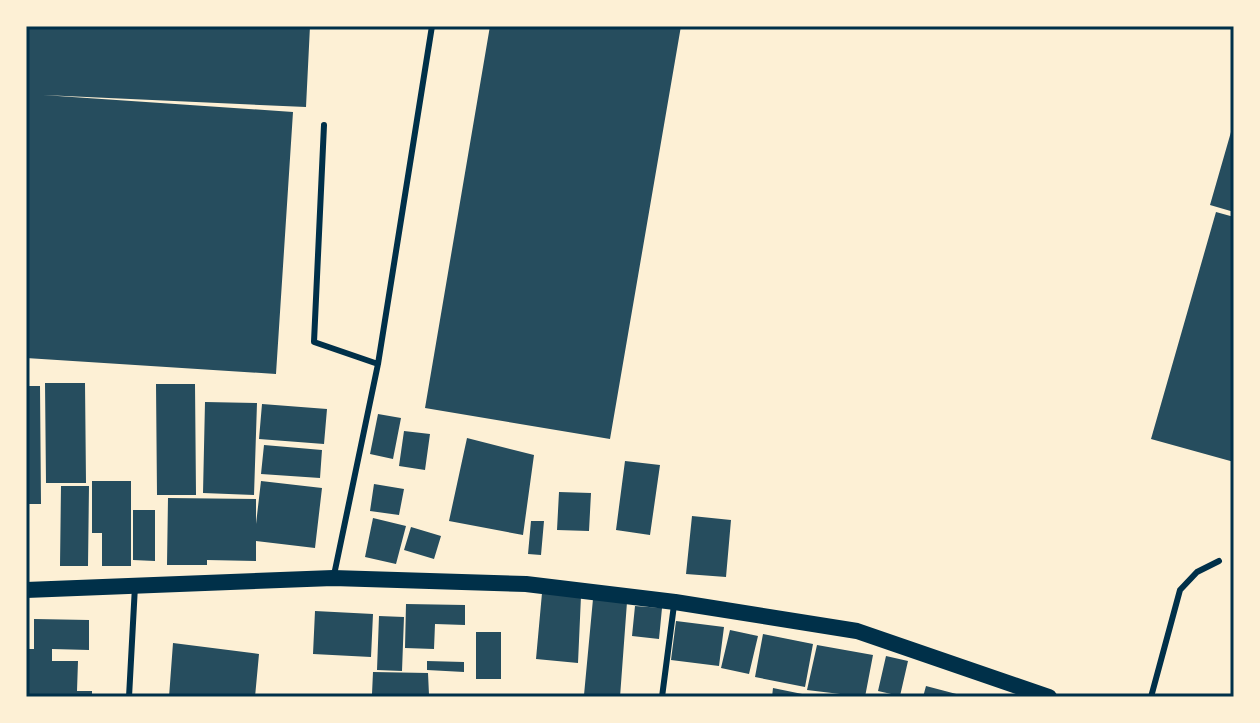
<svg xmlns="http://www.w3.org/2000/svg" width="1260" height="723" viewBox="0 0 1260 723" font-family="'Noto Sans',sans-serif">
<style>
.building{fill:#264d5e}
.lines{fill:none;stroke-linecap:round;stroke-linejoin:round}
.service{stroke:#003049;stroke-width:6}
.secondary{stroke:#003049;stroke-width:16}
.neatline{fill:none;stroke:#003049;stroke-width:3}
</style>
<rect width="100%" height="100%" fill="#fdf0d5"/>
<path class="building" d="M 26,26 L 310,26 L 306,107 L 43,95 L 293,112 L 276,374 L 26,358 Z
M 490,26 L 681,26 L 610,439 L 425,408 Z
M 1233,125 L 1234,125 L 1234,212 L 1210,205 Z
M 1216,212 L 1234,217 L 1234,462 L 1151,439 Z
M 45,383 L 85,383 L 86,483 L 46,483 Z
M 156,384 L 195,384 L 196,495 L 157,495 Z
M 26,386 L 40,386 L 41,504 L 26,504 Z
M 205,402 L 257,403 L 254,495 L 203,493 Z
M 262,404 L 327,409 L 324,444 L 259,439 Z
M 378,414 L 401,418 L 393,459 L 370,454 Z
M 404,431 L 430,434 L 425,470 L 399,466 Z
M 467,438 L 534,455 L 523,535 L 449,521 Z
M 264,445 L 322,450 L 320,478 L 261,474 Z
M 625,461 L 660,465 L 650,535 L 616,530 Z
M 92,481 L 131,481 L 131,566 L 102,566 L 102,533 L 92,533 Z
M 261,481 L 322,488 L 315,548 L 256,541 L 256,561 L 207,560 L 207,565 L 167,565 L 168,498 L 256,499 L 256,524 Z
M 374,484 L 404,489 L 399,515 L 370,511 Z
M 61,486 L 89,486 L 88,566 L 60,566 Z
M 559,492 L 591,493 L 589,531 L 557,530 Z
M 133,510 L 155,510 L 155,561 L 133,560 Z
M 692,516 L 731,520 L 726,577 L 686,574 Z
M 373,518 L 406,526 L 396,564 L 365,557 Z
M 531,521 L 544,521 L 541,555 L 528,554 Z
M 411,527 L 441,536 L 434,559 L 404,550 Z
M 542,593 L 581,596 L 578,663 L 536,659 Z
M 593,599 L 627,602 L 620,697 L 584,695 Z
M 406,604 L 465,605 L 465,625 L 435,624 L 434,649 L 405,648 Z
M 635,606 L 662,608 L 659,639 L 632,636 Z
M 315,611 L 373,614 L 371,657 L 313,654 Z
M 379,616 L 404,617 L 402,671 L 377,670 Z
M 34,619 L 89,620 L 89,650 L 52,649 L 52,661 L 78,661 L 77,691 L 92,691 L 92,697 L 26,697 L 26,649 L 34,649 Z
M 676,621 L 724,627 L 719,666 L 671,660 Z
M 730,630 L 758,636 L 749,674 L 721,668 Z
M 476,632 L 501,632 L 501,679 L 476,679 Z
M 763,634 L 813,644 L 805,687 L 755,677 Z
M 173,643 L 259,654 L 255,697 L 169,697 Z
M 817,645 L 873,655 L 865,697 L 807,690 Z
M 886,656 L 908,661 L 900,696 L 878,691 Z
M 427,661 L 464,662 L 464,672 L 427,670 Z
M 373,672 L 428,673 L 429,695 L 372,694 Z
M 926,686 L 964,696 L 964,697 L 923,697 Z
M 773,688 L 812,696 L 812,697 L 772,697 Z"/>
<g class="lines">
<path class="service" d="M 324,125 L 314,342 L 378,364
M 334,575 L 378,364 L 432,26
M 129,697 L 135,586
M 662,697 L 674,605
M 1151,697 L 1180,590 L 1197,572 L 1219,561"/>
<path class="secondary" d="M 26,590 L 333,578 L 526,584 L 675,602 L 857,631 L 1049,697"/>
</g>
<rect width="1260" height="723" fill="none" stroke="#fdf0d5" stroke-width="56"/>
<rect x="28" y="28" width="1204" height="667" class="neatline"/>
</svg>
